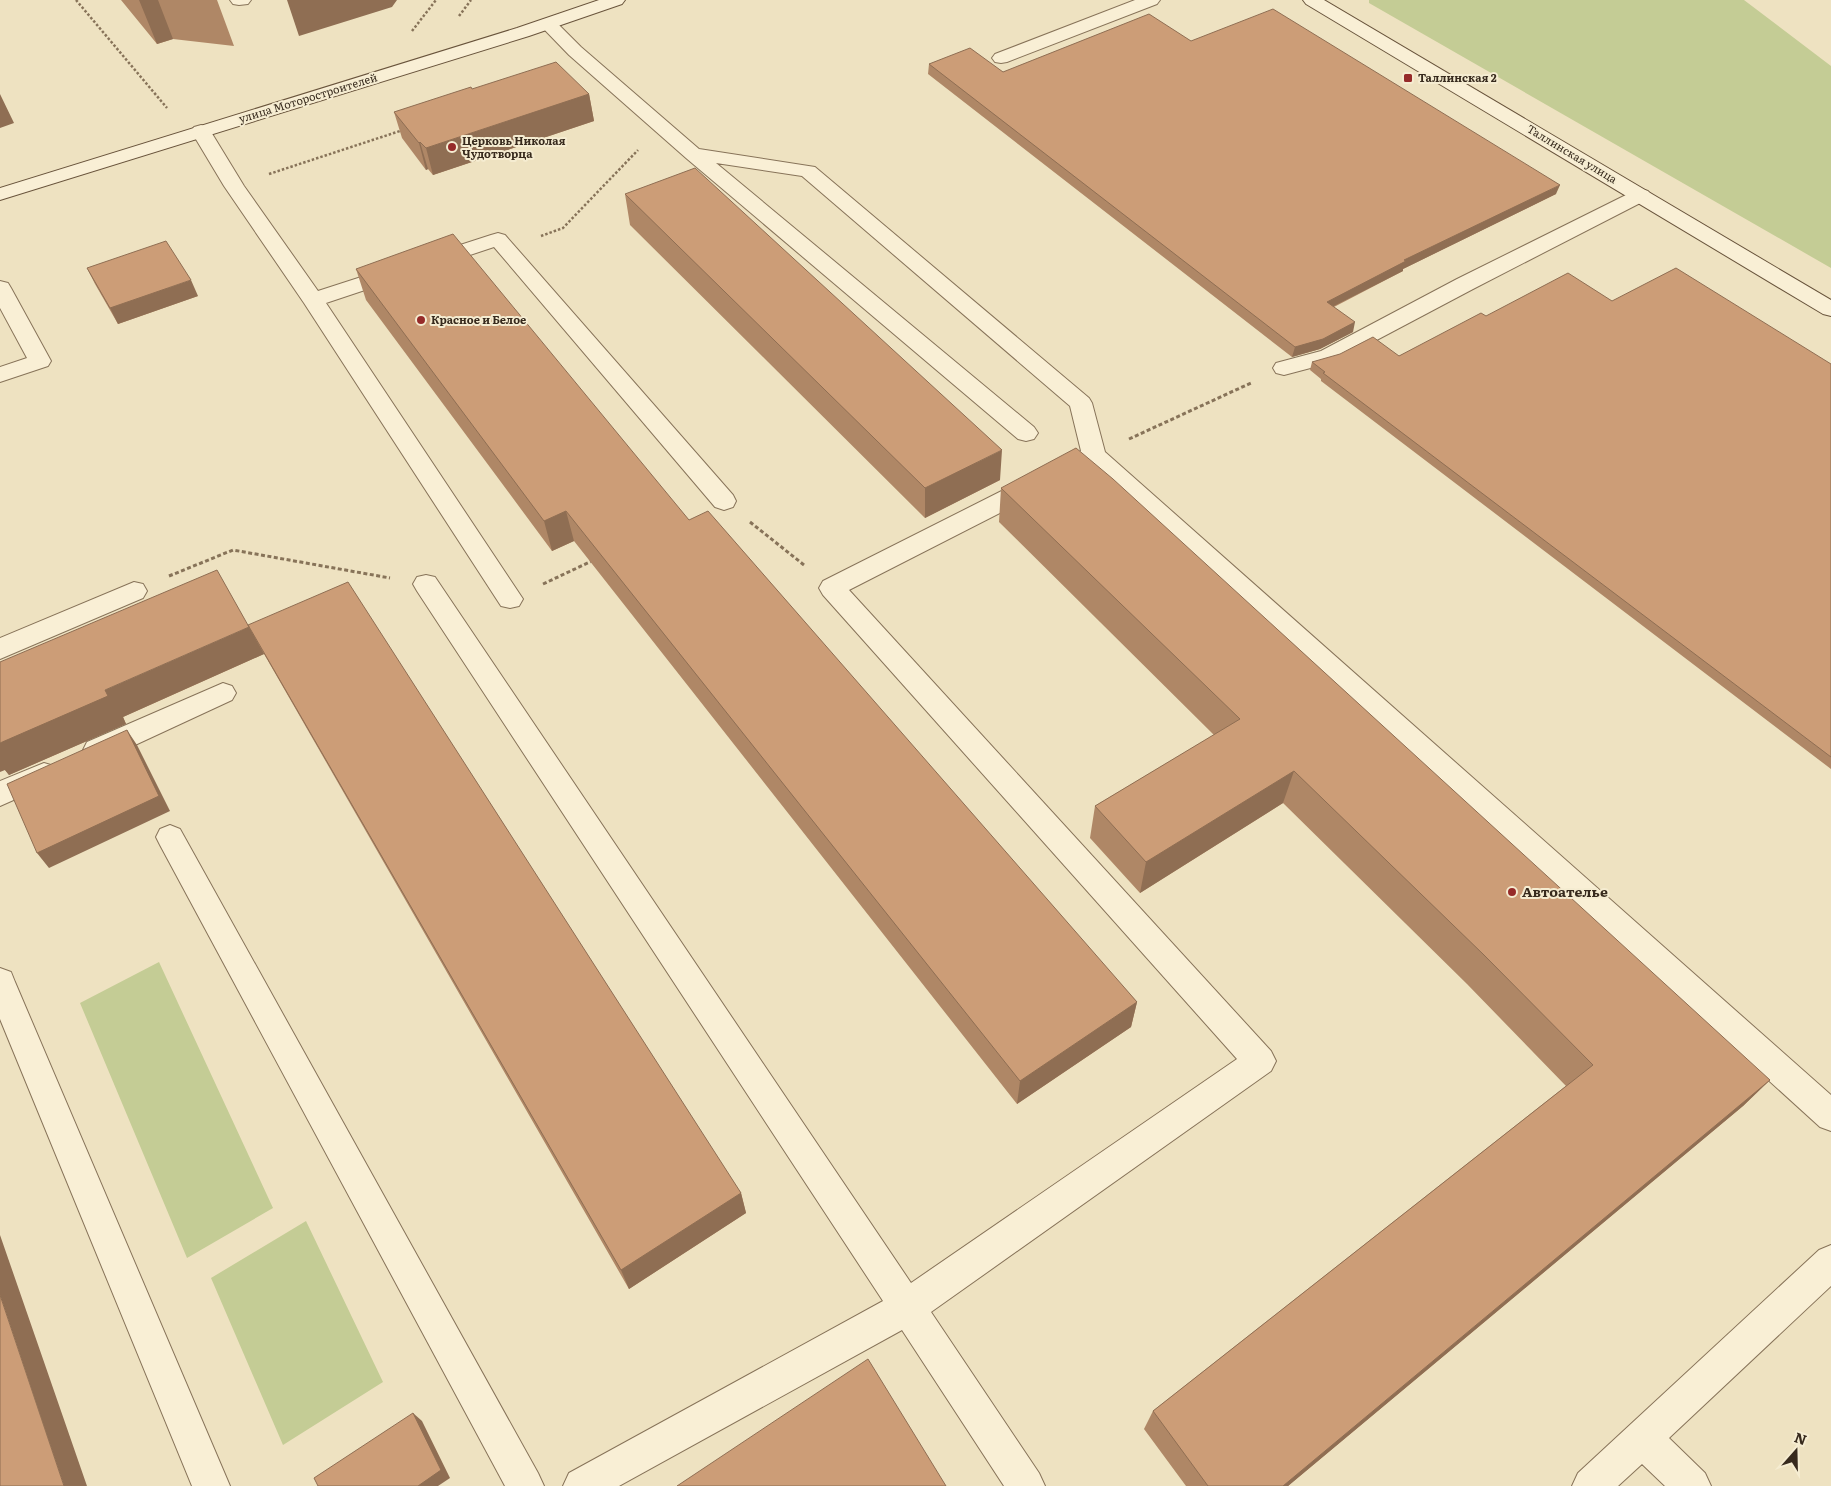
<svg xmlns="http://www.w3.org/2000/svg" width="1831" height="1486" viewBox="0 0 1831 1486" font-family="Literata,serif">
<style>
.green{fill:#c4cc95}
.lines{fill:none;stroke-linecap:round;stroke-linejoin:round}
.lane-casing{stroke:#877359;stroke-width:2}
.secondary-casing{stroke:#69543c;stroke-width:2}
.path-far1{stroke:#877359;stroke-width:2.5;stroke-dasharray:2.5 2;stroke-linecap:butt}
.path{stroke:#877359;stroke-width:3;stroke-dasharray:4 2.5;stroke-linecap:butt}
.lane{fill:#f9efd5;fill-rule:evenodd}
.secondary{fill:#f9efd5;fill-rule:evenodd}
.wall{fill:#af8766}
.shaded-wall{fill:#8f6e53}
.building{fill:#cc9d77;stroke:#8f6e53}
.poi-dot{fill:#962b29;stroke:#f5ecd1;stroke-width:2}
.labels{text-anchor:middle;stroke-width:4;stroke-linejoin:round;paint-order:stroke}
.far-poi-label{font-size:11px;font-weight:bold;fill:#372a1d;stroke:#f5ecd1;text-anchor:start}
.far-street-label{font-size:11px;fill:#372a1d;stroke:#f5ecd1}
.poi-label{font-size:14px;font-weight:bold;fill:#372a1d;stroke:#f5ecd1;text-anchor:start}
</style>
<rect width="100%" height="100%" fill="#eee2c1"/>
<path class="green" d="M 1369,0 L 1744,0 L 1831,66 L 1831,268 L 1369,3 Z
M 159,962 L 273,1208 L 187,1258 L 80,1003 Z
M 306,1221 L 383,1382 L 283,1445 L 211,1278 Z"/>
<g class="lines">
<g class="lane-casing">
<path id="lane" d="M 230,0 L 251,0 L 248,4 L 239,5 L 233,4 Z
M 1135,0 L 1160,0 L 1157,4 L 1007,62 L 1001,63 L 995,62 L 992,58 L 995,54 Z
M 548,19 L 554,20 L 581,47 L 699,149 L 815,167 L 1089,398 L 1092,403 L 1105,452 L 1831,1095 L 1831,1131 L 1820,1127 L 1092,466 L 849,590 L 1271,1051 L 1276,1061 L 1271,1071 L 931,1312 L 1039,1473 L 1045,1486 L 1004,1486 L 902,1330 L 619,1486 L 563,1486 L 569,1473 L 883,1301 L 417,591 L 413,584 L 417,577 L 426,575 L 435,577 L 911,1283 L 1237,1059 L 823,595 L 819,588 L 823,581 L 1081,451 L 1070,406 L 802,176 L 716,163 L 1034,427 L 1038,433 L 1034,439 L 1026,441 L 1018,439 L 686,158 L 569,55 L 539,24 L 542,20 Z
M 201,125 L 208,127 L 244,186 L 318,291 L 491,235 L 498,233 L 505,235 L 733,495 L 736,501 L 733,507 L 724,510 L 715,507 L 494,247 L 326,303 L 523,599 L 519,606 L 510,608 L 501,606 L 304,303 L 224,186 L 191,131 L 194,127 Z
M 1641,189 L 1648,191 L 1651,195 L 1648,199 L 1473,289 L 1337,361 L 1284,375 L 1276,373 L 1273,368 L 1276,363 L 1321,351 L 1457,279 L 1634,191 Z
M 0,281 L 8,283 L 11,288 L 51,361 L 48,366 L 0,382 L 0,367 L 27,358 L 0,308 Z
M 134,582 L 143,584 L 147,591 L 143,598 L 0,659 L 0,638 Z
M 223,683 L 232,686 L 236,693 L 232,700 L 107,758 L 97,761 L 87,758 L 83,750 L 87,742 Z
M 44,763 L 54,766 L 58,774 L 54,782 L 0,806 L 0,781 Z
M 170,825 L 180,829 L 538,1473 L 544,1486 L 505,1486 L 160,845 L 156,837 L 160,829 Z
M 0,968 L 11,972 L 15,982 L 230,1486 L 192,1486 L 0,1019 Z
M 1831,1245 L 1831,1286 L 1669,1438 L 1705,1473 L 1711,1486 L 1665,1486 L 1642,1464 L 1618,1486 L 1572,1486 L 1578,1473 L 1819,1250 Z"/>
</g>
<g class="secondary-casing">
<path id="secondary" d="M 599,0 L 625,0 L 622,4 L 529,36 L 0,200 L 0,188 L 517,28 Z
M 1303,0 L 1324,0 L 1831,300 L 1831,316 L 1823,314 L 1306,4 Z"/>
</g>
<path class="path-far1" d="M 76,0 L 167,108
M 459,16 L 471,0
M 412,31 L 436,0
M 269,174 L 403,130
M 541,236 L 563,228 L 638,150"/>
<path class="path" d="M 1129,439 L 1251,383
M 750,522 L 804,565
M 169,576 L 233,550 L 390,578
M 543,584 L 592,561"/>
<use href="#lane" class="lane"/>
<use href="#secondary" class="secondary"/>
</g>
<path class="wall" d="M 121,0 L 217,0 L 234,46 L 173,39 L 157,44 Z
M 1191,41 L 1556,194 L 1403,269 L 1403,271 L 1334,307 L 1353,332 L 1320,349 L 1292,357 L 928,74 L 929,64 L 1003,72 Z
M 472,89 L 589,94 L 594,121 L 433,175 L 428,169 L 426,170 L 402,138 L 394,112 Z
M 625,194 L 1000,480 L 925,518 L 630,225 Z
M 87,268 L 198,296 L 118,324 L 95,284 Z
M 356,269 L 689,520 L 1137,1002 L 1131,1027 L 1017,1104 L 574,541 L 552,551 L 366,300 Z
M 1612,301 L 1831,364 L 1831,769 L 1321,381 L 1321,379 L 1310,370 L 1312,362 L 1399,356 L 1486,316 Z
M 1001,488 L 1770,1080 L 1743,1106 L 1288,1486 L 1186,1486 L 1144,1429 L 1153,1411 L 1566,1086 L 1467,984 L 1283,803 L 1140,893 L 1090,838 L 1095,806 L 1214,735 L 999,522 Z
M 249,627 L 741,1193 L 746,1213 L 629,1289 L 264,654 L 123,717 L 126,724 L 9,775 L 5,770 Z"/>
<path class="shaded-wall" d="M 139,0 L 158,0 L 173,39 L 157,44 Z
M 287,0 L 397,0 L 392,7 L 299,36 Z
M 0,94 L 14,123 L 0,128 Z
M 589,94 L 594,121 L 433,175 L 426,148 Z
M 420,142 L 428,169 L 426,170 L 419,143 Z
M 1560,185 L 1556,194 L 1403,269 L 1403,271 L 1324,311 L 1327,302 L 1404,260 Z
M 191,280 L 198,296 L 118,324 L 110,308 Z
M 1355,322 L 1353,332 L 1320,349 L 1292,357 L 1295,347 Z
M 1002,450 L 1000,480 L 925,518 L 925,488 Z
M 566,511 L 574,541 L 552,551 L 544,521 Z
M 249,627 L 264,654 L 123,717 L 126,724 L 9,775 L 5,770 L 0,772 L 0,743 L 105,690 Z
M 127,730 L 137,745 L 170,811 L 49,868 L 37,853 Z
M 1294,771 L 1283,803 L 1140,893 L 1146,862 Z
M 1137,1002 L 1131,1027 L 1017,1104 L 1020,1081 Z
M 1770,1080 L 1743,1106 L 1288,1486 L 1283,1486 Z
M 741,1193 L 746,1213 L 629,1289 L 621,1270 Z
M 0,1235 L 87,1486 L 64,1486 L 0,1295 Z
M 413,1413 L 422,1421 L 450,1478 L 438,1486 L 418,1486 Z"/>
<path class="building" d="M 1273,9 L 1560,185 L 1404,260 L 1406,261 L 1327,302 L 1355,322 L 1323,339 L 1295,347 L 929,64 L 970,48 L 1003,72 L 1149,14 L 1191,41 Z
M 556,62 L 589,94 L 426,148 L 420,142 L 419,143 L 394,112 L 471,87 L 472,89 Z
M 695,168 L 1002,450 L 925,488 L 625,194 Z
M 453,234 L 689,520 L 708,511 L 1137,1002 L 1020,1081 L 566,511 L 544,521 L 356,269 Z
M 166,241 L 191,280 L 110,308 L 87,268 Z
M 1676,268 L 1831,364 L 1831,757 L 1323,373 L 1325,372 L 1312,362 L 1340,354 L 1373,337 L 1399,356 L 1481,313 L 1486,316 L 1568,273 L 1612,301 Z
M 1076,448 L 1113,479 L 1770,1080 L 1283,1486 L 1208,1486 L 1153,1411 L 1593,1065 L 1484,955 L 1294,771 L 1146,862 L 1095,806 L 1240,719 L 1001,488 Z
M 217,570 L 249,627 L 105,690 L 108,696 L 0,743 L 0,662 Z
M 348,582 L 741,1193 L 621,1270 L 248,625 Z
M 127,730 L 159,796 L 37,853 L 7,784 Z
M 0,1295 L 64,1486 L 0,1486 Z
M 868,1359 L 946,1486 L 677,1486 Z
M 413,1413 L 441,1470 L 418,1486 L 318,1486 L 314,1478 Z"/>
<g class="poi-dot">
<rect x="1403" y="73" width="10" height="10" rx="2.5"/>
<circle cx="452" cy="147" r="5"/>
<circle cx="421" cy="320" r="5"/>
<circle cx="1512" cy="892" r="5"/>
</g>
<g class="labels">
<g class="far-poi-label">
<text x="1418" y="82">Таллинская 2</text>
<text x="462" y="145">Церковь Николая<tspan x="462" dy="13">Чудотворца</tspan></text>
<text x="431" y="324">Красное и Белое</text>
</g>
<g class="far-street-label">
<text transform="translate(308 98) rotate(-17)" y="4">улица Моторостроителей</text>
<text transform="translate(1572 154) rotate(31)" y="4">Таллинская улица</text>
</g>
<g class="poi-label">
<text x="1522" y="897">Автоателье</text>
</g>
</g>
<g transform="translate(1796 1451) rotate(20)" stroke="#f5ecd1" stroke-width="4" paint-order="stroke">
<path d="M0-4L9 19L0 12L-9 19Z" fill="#372a1d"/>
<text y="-8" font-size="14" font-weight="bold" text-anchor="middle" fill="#372a1d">N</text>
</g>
</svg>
